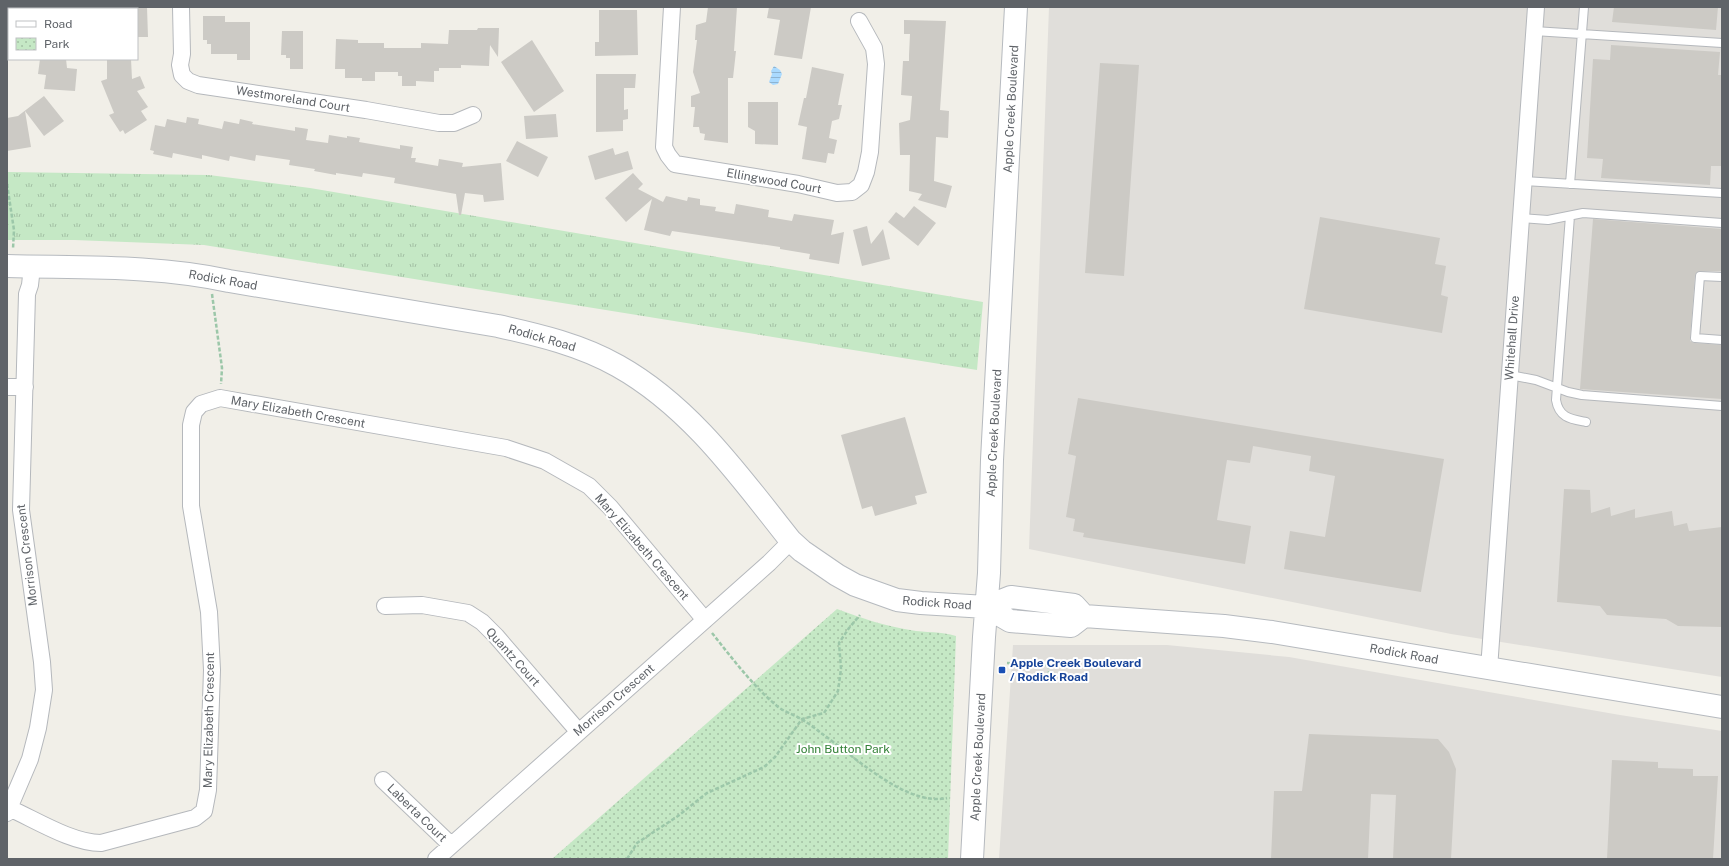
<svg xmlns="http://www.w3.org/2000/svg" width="1729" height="866" viewBox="0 0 1729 866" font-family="'Public Sans',sans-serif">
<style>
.industrial{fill:#e0deda}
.grass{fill:url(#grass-tufts)}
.park{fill:url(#park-dots)}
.water{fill:url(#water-rules)}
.building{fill:#cccac5}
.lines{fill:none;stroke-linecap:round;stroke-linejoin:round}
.service-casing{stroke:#b5b8bc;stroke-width:10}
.minor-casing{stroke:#b5b8bc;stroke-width:18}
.secondary-casing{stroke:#b6babf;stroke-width:24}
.path{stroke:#9cc7a9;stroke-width:2.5;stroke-dasharray:4 2;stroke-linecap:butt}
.service{stroke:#fff;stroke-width:8}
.minor{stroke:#fff;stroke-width:16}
.secondary{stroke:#fff;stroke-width:22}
.transit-dot{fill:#1a4fb4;stroke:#fff;stroke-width:1.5}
.labels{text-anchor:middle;stroke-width:4;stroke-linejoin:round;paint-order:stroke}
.street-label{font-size:12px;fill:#5f6368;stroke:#fff}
.transit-label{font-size:12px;font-weight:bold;fill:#164399;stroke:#fff;text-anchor:start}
.park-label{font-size:12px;fill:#348238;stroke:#fff}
</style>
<defs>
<pattern id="grass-tufts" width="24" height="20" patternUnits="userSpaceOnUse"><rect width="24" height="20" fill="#c5e8c5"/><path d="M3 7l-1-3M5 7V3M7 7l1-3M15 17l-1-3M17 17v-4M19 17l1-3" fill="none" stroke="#a3c0a4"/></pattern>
<pattern id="park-dots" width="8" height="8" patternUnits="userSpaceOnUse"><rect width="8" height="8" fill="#c5e8c5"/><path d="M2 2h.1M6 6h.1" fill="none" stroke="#a3c0a4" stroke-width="1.8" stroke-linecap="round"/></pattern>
<pattern id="water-rules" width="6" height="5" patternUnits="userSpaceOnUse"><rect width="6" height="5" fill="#aadaff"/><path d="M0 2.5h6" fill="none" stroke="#8eb4d2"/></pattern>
</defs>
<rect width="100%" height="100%" fill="#f1efe8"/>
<path class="industrial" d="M 1049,7 L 1722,7 L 1722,677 L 1451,634 L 1029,549 Z
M 1013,645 L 1167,645 L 1289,657 L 1620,715 L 1722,731 L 1722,859 L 999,859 Z"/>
<path class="grass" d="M 7,172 L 209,175 L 310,188 L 983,302 L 977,370 L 204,245 L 74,240 L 7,240 Z"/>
<path class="park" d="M 837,609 C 861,618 885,626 910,630 C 926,633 941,631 956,636 L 948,859 L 552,859 Z"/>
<path class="water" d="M 774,66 L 780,70 L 782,74 L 778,84 L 773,85 L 769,82 L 772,74 L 771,71 Z"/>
<path class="building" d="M 137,7 L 147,7 L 148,37 L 137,37 Z
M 708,7 L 737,7 L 734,51 L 736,51 L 733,78 L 728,78 L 728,143 L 704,140 L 705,134 L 700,133 L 699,127 L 693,127 L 695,107 L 691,107 L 691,96 L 700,93 L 693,72 L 697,40 L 695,40 L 696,25 L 706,22 Z
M 769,7 L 811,7 L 802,59 L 774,55 L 780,20 L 767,18 Z
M 1614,7 L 1718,7 L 1716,30 L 1612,22 Z
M 599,10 L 637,10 L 638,55 L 595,56 L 595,42 L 599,42 Z
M 203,16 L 225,16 L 225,22 L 250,22 L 250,60 L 237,60 L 237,54 L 211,54 L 211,44 L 207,44 L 207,40 L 203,40 Z
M 904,20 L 946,21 L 940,110 L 949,111 L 948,138 L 936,137 L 934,181 L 952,186 L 946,208 L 918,200 L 922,194 L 909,191 L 910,155 L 900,155 L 899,123 L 910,120 L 912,96 L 901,95 L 903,61 L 909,61 L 909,55 L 910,34 L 904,34 Z
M 478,28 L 499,28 L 498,57 L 490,45 L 489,66 L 461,65 L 461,68 L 439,68 L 439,71 L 434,71 L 434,82 L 416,81 L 416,86 L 402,86 L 402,76 L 398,76 L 398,72 L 375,72 L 375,81 L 362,81 L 362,78 L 345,78 L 345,69 L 335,69 L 336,39 L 358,40 L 358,43 L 384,43 L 384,48 L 421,48 L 421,43 L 448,44 L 449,30 L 477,30 Z
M 282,31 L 303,31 L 303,69 L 290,69 L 290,58 L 286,58 L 286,55 L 281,55 Z
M 532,40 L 564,91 L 534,112 L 501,62 Z
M 1611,45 L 1720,52 L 1718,75 L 1722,75 L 1722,166 L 1711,166 L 1710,185 L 1601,178 L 1603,159 L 1587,158 L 1593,59 L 1610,60 Z
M 40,59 L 66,59 L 67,68 L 77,69 L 75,91 L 44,89 L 46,75 L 38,74 Z
M 107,59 L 131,59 L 132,79 L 140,76 L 145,88 L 137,91 L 148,107 L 141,111 L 147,120 L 125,134 L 123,130 L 120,132 L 109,115 L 114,113 L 101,81 L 107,79 Z
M 1100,63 L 1139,65 L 1124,276 L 1085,273 Z
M 812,67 L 844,74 L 838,105 L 842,105 L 839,119 L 832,121 L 829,138 L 837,140 L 834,154 L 828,153 L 826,163 L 802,159 L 807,127 L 798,125 L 804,98 L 806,98 Z
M 596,74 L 636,74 L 635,88 L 624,88 L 624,110 L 628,109 L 628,119 L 623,120 L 623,131 L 596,132 Z
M 44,96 L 64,121 L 44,136 L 25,111 L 31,147 L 7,151 L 7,118 L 18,116 Z
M 748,102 L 778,102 L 778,145 L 755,144 L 755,131 L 748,127 Z
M 556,114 L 558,137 L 526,139 L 524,116 Z
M 187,117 L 199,119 L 198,124 L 222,129 L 224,121 L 239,124 L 240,119 L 253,122 L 252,124 L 295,131 L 295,127 L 308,129 L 306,140 L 328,143 L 329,135 L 347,138 L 347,136 L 360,138 L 359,142 L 400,149 L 400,145 L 413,147 L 411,158 L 416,158 L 415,162 L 438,166 L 439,159 L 463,163 L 462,167 L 501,163 L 504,200 L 484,202 L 483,195 L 465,193 L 461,215 L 459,215 L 456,194 L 394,183 L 395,178 L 363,173 L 362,177 L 336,173 L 336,175 L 314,171 L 315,169 L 289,165 L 290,160 L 256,155 L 255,161 L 230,156 L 229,161 L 202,155 L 202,159 L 173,153 L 172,158 L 153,154 L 154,151 L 150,150 L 155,125 L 165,127 L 167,119 L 186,123 Z
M 517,141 L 548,157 L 538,177 L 506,161 Z
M 613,148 L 615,155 L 628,151 L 633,169 L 595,180 L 588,156 Z
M 633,173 L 643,184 L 638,189 L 663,202 L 666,196 L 687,201 L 688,197 L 700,199 L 700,205 L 716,207 L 715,211 L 734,214 L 736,204 L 769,210 L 768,217 L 792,221 L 794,214 L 834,220 L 831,235 L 844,232 L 839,264 L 809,259 L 810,254 L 780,249 L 780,247 L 672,231 L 670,236 L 644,230 L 652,199 L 626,222 L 605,198 Z
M 914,206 L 936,223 L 918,246 L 888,222 L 896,212 L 904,218 Z
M 1320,217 L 1440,238 L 1435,264 L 1446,266 L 1441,295 L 1448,297 L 1442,333 L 1304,309 Z
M 1593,219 L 1722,229 L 1722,271 L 1700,271 L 1695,275 L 1690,338 L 1690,341 L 1694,343 L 1722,345 L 1722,399 L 1580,389 Z
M 867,226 L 871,244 L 883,229 L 890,259 L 862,266 L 853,230 Z
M 1078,398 L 1444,459 L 1421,592 L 1284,569 L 1290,531 L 1325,537 L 1335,476 L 1309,471 L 1311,456 L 1253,446 L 1250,463 L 1227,460 L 1217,520 L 1251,526 L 1245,564 L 1083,537 L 1084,533 L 1073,531 L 1075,519 L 1066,517 L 1076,456 L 1068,454 Z
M 905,417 L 927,493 L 915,496 L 917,504 L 875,516 L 872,506 L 862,509 L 841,435 Z
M 1564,489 L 1590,490 L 1591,513 L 1610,507 L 1611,516 L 1635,509 L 1635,518 L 1672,511 L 1674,526 L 1687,523 L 1689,531 L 1722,527 L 1722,627 L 1678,626 L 1666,619 L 1607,615 L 1600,606 L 1557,602 Z
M 1309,734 L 1438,739 L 1449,752 L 1456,769 L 1451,859 L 1393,859 L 1396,795 L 1371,794 L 1368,859 L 1271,859 L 1274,791 L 1302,791 Z
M 1612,760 L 1658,762 L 1658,768 L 1693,769 L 1693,776 L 1718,776 L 1713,859 L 1607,859 Z"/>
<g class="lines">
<g class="service-casing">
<path id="service" d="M 1534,31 L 1722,43
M 1523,181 L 1722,193
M 1570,184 L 1584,7
M 1570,216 L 1556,400 C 1559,418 1571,419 1586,422
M 1521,218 L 1548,220 L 1583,213 L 1722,223
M 1722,277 L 1700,276 L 1695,338 L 1722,340
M 1510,375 L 1536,380 L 1568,392 L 1582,395 L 1722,406"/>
</g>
<g class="minor-casing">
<path id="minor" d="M 181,7 L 182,54 L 180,65 L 182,75 L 188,81 L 198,85 L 366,110 L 439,123 L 454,123 L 473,115
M 672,7 L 664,147 L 668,155 L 675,164 L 798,184 L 837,193 L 852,192 L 861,185 L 866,172 L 870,152 L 876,64 L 874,48 L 859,21
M 7,387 L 25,387
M 385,606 L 422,605 L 468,613 L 482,622 L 496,636 L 578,731
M 1489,669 L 1536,7
M 383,780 L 451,845
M 9,808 C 36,820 72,843 101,843 L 195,818 L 204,811 L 208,790 L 212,670 L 209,612 L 191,506 L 191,425 L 194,412 L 201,404 L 220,398 L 506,448 L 545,461 L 589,486 L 610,507 L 705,620
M 7,813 L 30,759 L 38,728 L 44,690 L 42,662 L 21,510 L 27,294 L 30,285 L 32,267
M 436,859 L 769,563 L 791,541"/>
</g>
<g class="secondary-casing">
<path id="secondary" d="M 7,266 C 81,268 157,265 229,281 L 498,326 C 539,335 581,345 618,366 C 691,407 740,477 791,541 L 802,551 L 837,575 L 855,585 L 897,600 L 921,603 L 986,607 L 1011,597 L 1074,605 L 1084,616
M 986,607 L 1010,621 L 1071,626 L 1084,616 L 1224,626 L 1272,632 L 1722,707
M 972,859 L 984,637 L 989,573 L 992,460 L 1016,7"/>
</g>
<path class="path" d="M 7,184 L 14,230 L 13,249
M 212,294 L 222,368 L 221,384
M 712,633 C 732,658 752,685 777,706 C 784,712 793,714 801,719 C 808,723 815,728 821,733 C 853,755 906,807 947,798
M 1007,663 L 1049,665 L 1049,674
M 627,859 L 637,843 L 678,816 L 707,793 L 764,767 L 775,757 L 802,719 L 824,713 L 838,691 L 841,669 L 839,643 L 849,628 L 860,615"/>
<use href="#service" class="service"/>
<use href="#minor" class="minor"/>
<use href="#secondary" class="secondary"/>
</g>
<rect class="transit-dot" x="998" y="666" width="8" height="8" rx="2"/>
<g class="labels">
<g class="street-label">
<text transform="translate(293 99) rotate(9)" y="4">Westmoreland Court</text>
<text transform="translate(1011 109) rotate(-87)" y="4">Apple Creek Boulevard</text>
<text transform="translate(774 181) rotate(10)" y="4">Ellingwood Court</text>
<text transform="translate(223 280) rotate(10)" y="4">Rodick Road</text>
<text transform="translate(542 338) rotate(16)" y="4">Rodick Road</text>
<text transform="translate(1512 338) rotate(-86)" y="4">Whitehall Drive</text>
<text transform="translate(298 412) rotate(10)" y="4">Mary Elizabeth Crescent</text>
<text transform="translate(994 433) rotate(-87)" y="4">Apple Creek Boulevard</text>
<text transform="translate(642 547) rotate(49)" y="4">Mary Elizabeth Crescent</text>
<text transform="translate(27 555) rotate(-97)" y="4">Morrison Crescent</text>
<text transform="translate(937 603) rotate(4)" y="4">Rodick Road</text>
<text transform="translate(1404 654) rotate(10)" y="4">Rodick Road</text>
<text transform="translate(513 657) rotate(48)" y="4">Quantz Court</text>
<text transform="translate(614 700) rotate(-41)" y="4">Morrison Crescent</text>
<text transform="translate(209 720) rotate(-89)" y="4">Mary Elizabeth Crescent</text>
<text transform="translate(978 757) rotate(-87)" y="4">Apple Creek Boulevard</text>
<text transform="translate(417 813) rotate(44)" y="4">Laberta Court</text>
</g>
<g class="transit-label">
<text x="1010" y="667">Apple Creek Boulevard<tspan x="1010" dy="14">/ Rodick Road</tspan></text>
</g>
<g class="park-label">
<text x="843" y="753">John Button Park</text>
</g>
</g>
<rect width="1729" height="866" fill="none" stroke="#5f6368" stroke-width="16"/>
<rect x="8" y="8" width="130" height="52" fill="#ffffff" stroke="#bfc1c3"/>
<rect x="16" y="21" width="20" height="6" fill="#ffffff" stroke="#bfc1c3"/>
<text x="44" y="28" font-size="12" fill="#5f6368">Road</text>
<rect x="16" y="38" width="20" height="12" fill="url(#park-dots)" stroke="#bfc1c3"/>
<text x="44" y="48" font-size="12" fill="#5f6368">Park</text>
</svg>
